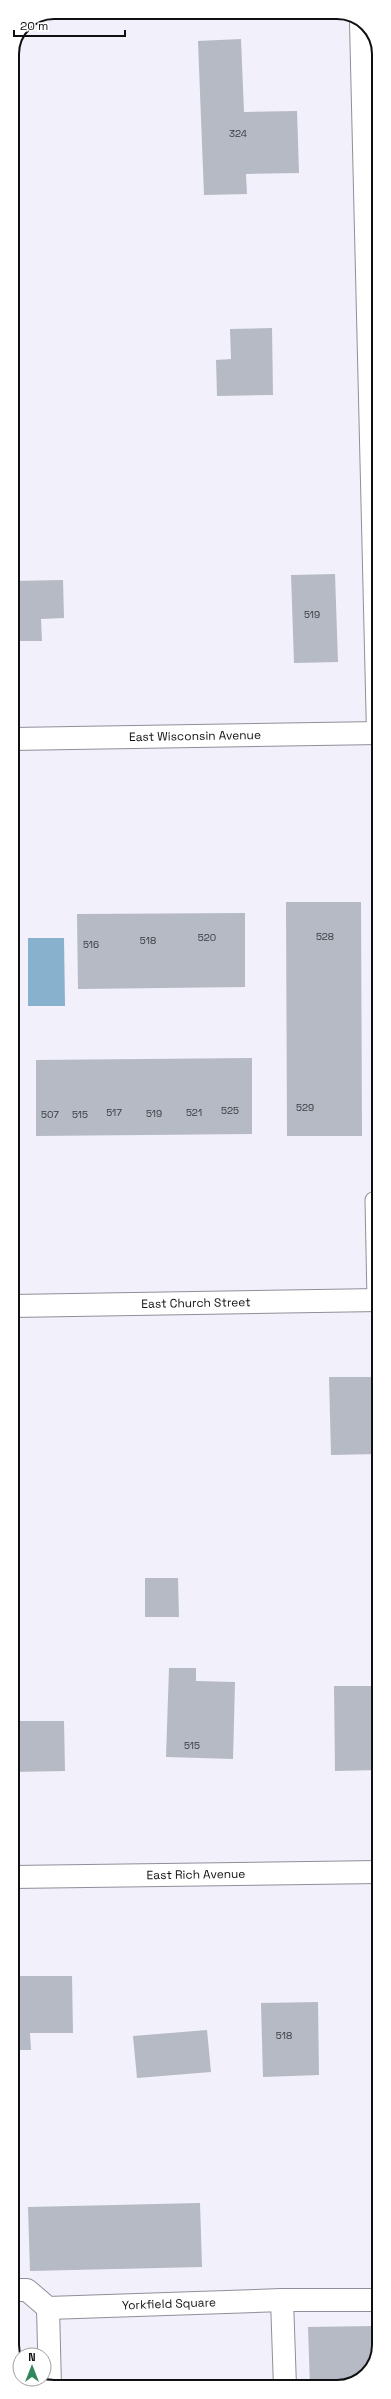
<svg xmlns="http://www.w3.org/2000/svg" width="391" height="2399" viewBox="0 0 391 2399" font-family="'Space Grotesk',sans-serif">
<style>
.water{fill:#87b1cd}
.building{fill:#b5bac4}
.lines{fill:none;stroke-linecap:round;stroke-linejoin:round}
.service-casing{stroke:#908f99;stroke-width:17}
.minor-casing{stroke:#908f99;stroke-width:24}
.tertiary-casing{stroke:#908f99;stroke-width:24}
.service{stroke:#fff;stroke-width:15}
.minor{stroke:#fff;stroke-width:22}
.tertiary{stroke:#fff;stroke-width:22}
.labels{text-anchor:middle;stroke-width:4;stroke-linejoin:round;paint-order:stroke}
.number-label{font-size:10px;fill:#393a3f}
.street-label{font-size:12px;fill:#101013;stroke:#fff}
.rim{fill:none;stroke:#101013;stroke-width:2}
</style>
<rect width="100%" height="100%" fill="#f1f0fb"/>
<path class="water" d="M 28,938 L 64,938 L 65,1006 L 28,1006 Z"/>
<path class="building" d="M 241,39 L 244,112 L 297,111 L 299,173 L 246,174 L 247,194 L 204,195 L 198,41 Z
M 272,328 L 273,395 L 217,396 L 216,360 L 231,359 L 230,329 Z
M 335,574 L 338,662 L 294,663 L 291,575 Z
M 63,580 L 64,618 L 41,619 L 42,641 L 12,641 L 12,581 Z
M 286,902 L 361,902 L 362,1136 L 287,1136 Z
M 245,913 L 245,987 L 78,989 L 77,914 Z
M 252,1058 L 252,1134 L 36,1136 L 36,1060 Z
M 329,1377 L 379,1377 L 379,1454 L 331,1455 Z
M 12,1504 L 17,1504 L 18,1553 L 12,1553 Z
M 145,1578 L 178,1578 L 179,1617 L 145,1617 Z
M 12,1620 L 20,1620 L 19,1674 L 12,1674 Z
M 169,1668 L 196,1668 L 196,1681 L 235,1682 L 233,1759 L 166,1757 Z
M 334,1686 L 379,1686 L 379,1770 L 335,1771 Z
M 12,1721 L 64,1721 L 65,1771 L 12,1772 Z
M 12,1976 L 72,1976 L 73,2033 L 30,2033 L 31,2050 L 12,2050 Z
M 318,2002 L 319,2075 L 263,2077 L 261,2003 Z
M 207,2030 L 211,2072 L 137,2078 L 133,2036 Z
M 200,2203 L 202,2267 L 30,2271 L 28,2207 Z
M 12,2305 L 18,2305 L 19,2364 L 12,2350 Z
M 373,2326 L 374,2358 L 368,2373 L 342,2387 L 310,2387 L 308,2327 Z"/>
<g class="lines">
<g class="service-casing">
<path id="service" d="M 373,1200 L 375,1300"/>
</g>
<g class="minor-casing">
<g id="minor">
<path d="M 361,22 L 378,733"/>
<path id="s1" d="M 12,1306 L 379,1300"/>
<path id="s2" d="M 12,1877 L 379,1872"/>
<path d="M 12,2290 L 27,2290 L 48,2308"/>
<path d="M 282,2300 L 379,2300"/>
<path id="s3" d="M 48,2308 L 282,2300 L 285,2387"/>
<path d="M 48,2308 L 50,2387"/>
</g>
</g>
<g class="tertiary-casing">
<g id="tertiary">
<path id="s4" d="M 12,739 L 379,733"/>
</g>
</g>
<use href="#service" class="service"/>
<use href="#minor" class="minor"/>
<use href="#tertiary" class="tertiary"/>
</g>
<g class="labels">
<g class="number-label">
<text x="238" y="137">324</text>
<text x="312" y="618">519</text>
<text x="325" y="940">528</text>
<text x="207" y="941">520</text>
<text x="148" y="944">518</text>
<text x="91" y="948">516</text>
<text x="305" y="1111">529</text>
<text x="230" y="1114">525</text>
<text x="114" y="1116">517</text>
<text x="194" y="1116">521</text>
<text x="154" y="1117">519</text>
<text x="50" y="1118">507</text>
<text x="80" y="1118">515</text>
<text x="192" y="1749">515</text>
<text x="284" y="2039">518</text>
</g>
<g class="street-label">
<text dy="4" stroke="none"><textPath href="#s4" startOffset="183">East Wisconsin Avenue</textPath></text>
<text dy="4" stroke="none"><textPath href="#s1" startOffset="184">East Church Street</textPath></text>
<text dy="4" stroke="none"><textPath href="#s2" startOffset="184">East Rich Avenue</textPath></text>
<text dy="4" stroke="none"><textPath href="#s3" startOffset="121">Yorkfield Square</textPath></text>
</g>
</g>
<path d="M0 0H391V2399H0ZM54 19H337A35 35 0 0 1 372 54V2345A35 35 0 0 1 337 2380H54A35 35 0 0 1 19 2345V54A35 35 0 0 1 54 19Z" fill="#fff" fill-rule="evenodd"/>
<path class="rim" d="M54 19H337A35 35 0 0 1 372 54V2345A35 35 0 0 1 337 2380H54A35 35 0 0 1 19 2345V54A35 35 0 0 1 54 19Z"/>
<g transform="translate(32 2367)"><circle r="19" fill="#ffffff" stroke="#9f9fa1"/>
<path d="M0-3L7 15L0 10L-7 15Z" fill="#31875b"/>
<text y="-6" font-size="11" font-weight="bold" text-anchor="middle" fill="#101013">N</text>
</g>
<path d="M14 30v6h111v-6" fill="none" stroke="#101013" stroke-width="2"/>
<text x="20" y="30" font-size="12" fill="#101013" stroke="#ffffff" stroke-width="3" paint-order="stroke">20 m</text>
</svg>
